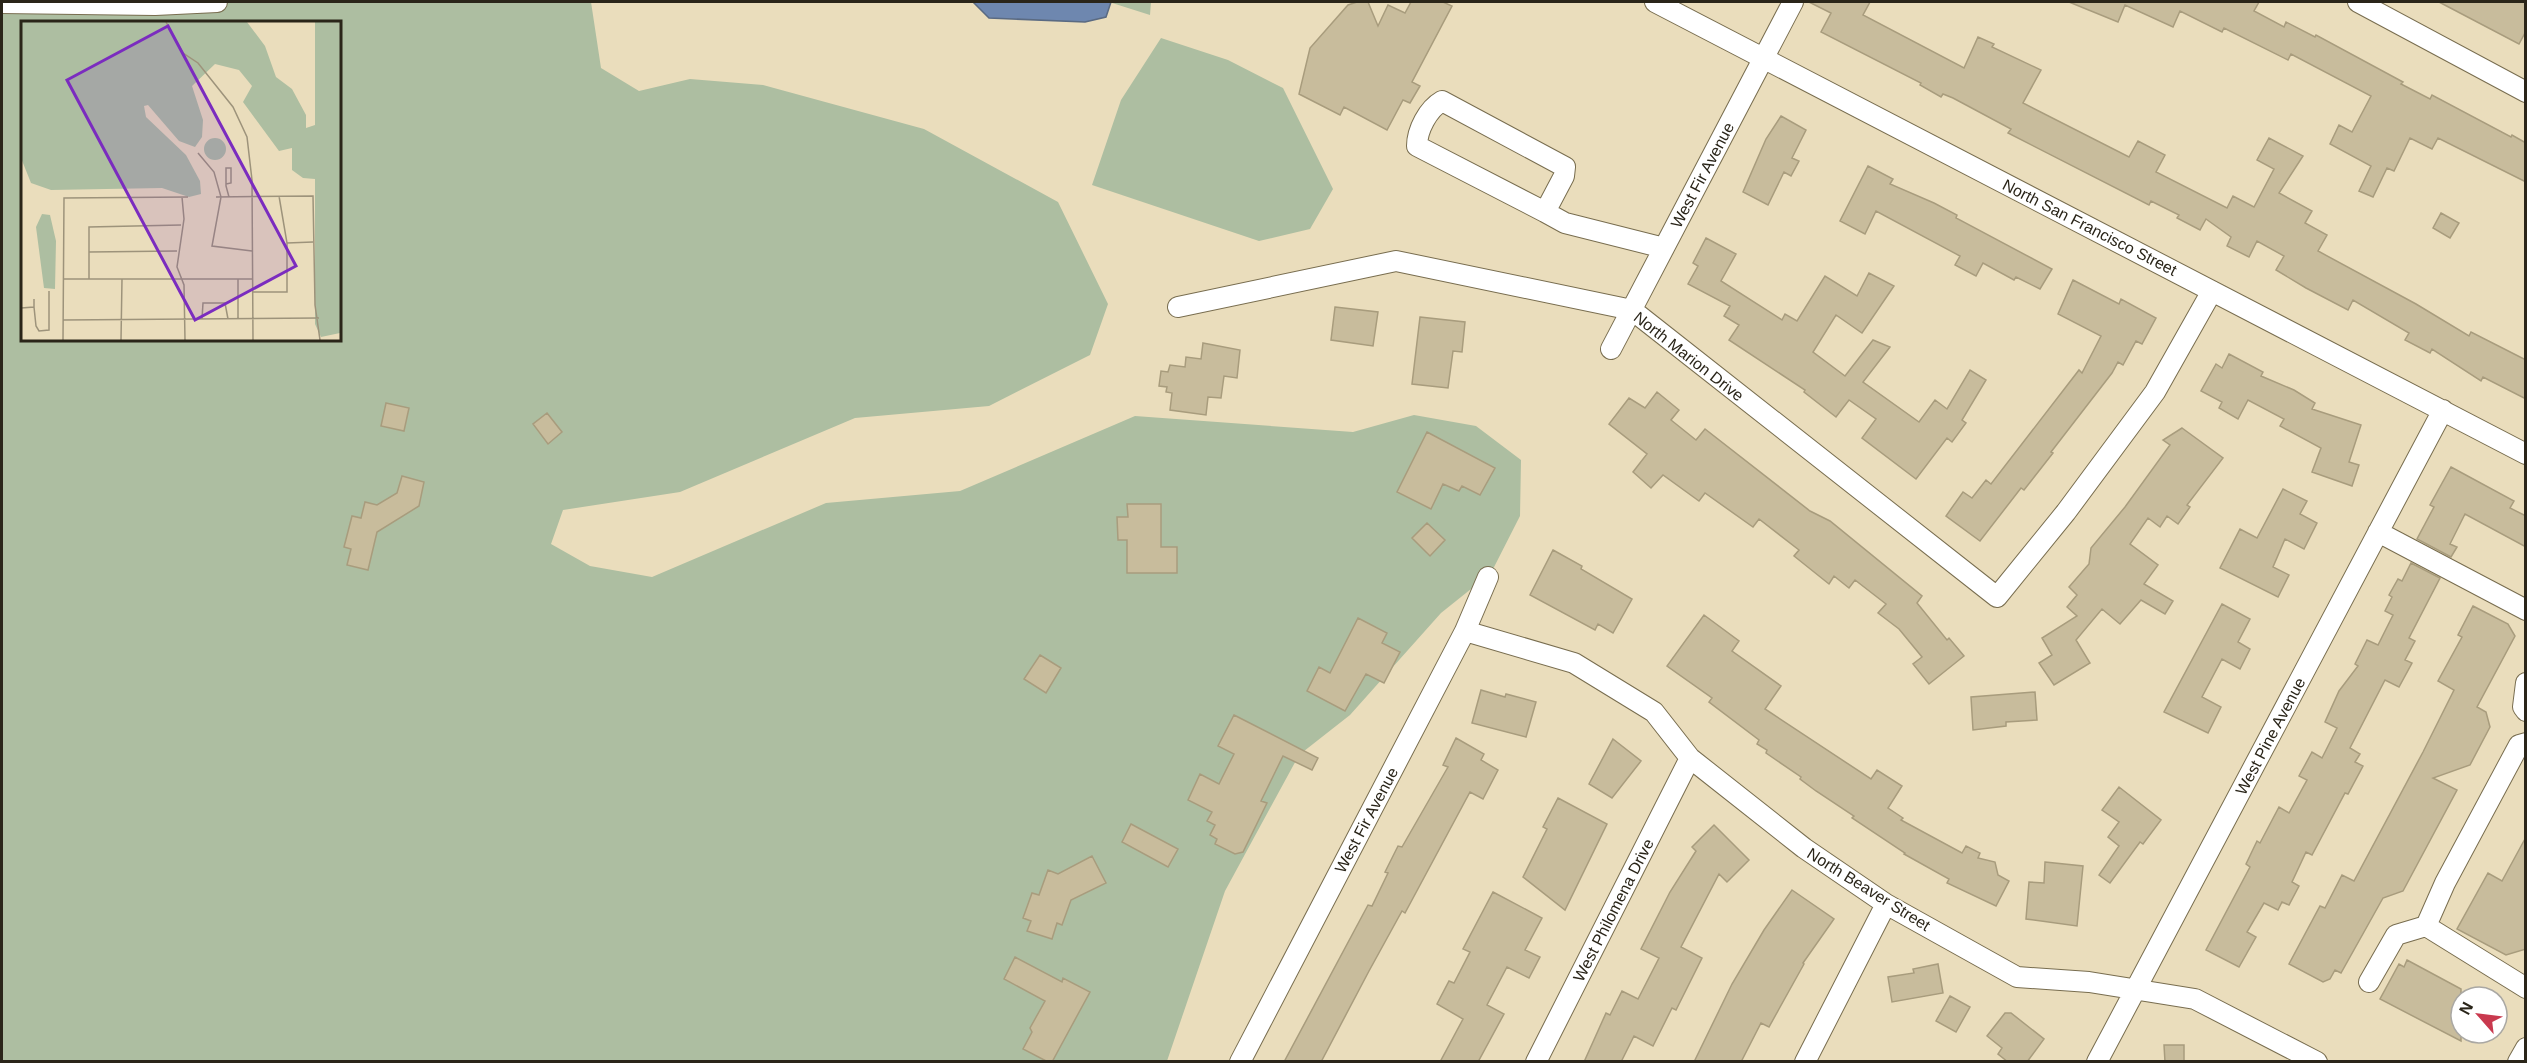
<svg xmlns="http://www.w3.org/2000/svg" width="2527" height="1063" viewBox="0 0 2527 1063" font-family="Arial,sans-serif">
<style>
.green{fill:#adbea1;fill-rule:evenodd}
.water{fill:#6e87af;stroke:#5a6a82;stroke-width:1.5}
.building{fill:#c8bc9c;stroke:#a89c7d;stroke-width:1.5}
.lines{fill:none;stroke-linecap:round;stroke-linejoin:round}
.minor-casing{stroke:#786d4f;stroke-width:22}
.minor{stroke:#fff;stroke-width:20}
.labels{text-anchor:middle;stroke-width:4.5;stroke-linejoin:round;paint-order:stroke}
.street-label{font-size:16px;fill:#2a2519;stroke:#fff}
.inset-road{fill:none;stroke:#9d937b;stroke-width:1.5}
.view{fill:#7b2cbf;fill-opacity:0.15;stroke:#7b2cbf;stroke-width:3}
.inset-edge{fill:none;stroke:#2a2519;stroke-width:3}
</style>
<rect width="100%" height="100%" fill="#eaddbc"/>
<path class="green" d="M 2,2 L 591,2 L 601,68 L 639,91 L 690,79 L 763,85 L 924,129 L 1058,202 L 1108,304 L 1090,355 L 989,406 L 855,418 L 680,492 L 563,510 L 551,544 L 590,566 L 652,577 L 826,503 L 960,491 L 1135,416 L 1353,432 L 1414,415 L 1476,426 L 1521,460 L 1520,516 L 1491,573 L 1441,613 L 1350,715 L 1299,755 L 1225,891 L 1167,1061 L 2,1062 ZM 22,22 L 339,22 L 339,339 L 22,339 Z
M 1109,2 L 1151,2 L 1150,15 Z
M 1161,38 L 1228,60 L 1283,88 L 1333,189 L 1310,229 L 1259,241 L 1092,185 L 1121,100 Z"/>
<path class="water" d="M 973,2 L 1111,2 L 1106,17 L 1085,22 L 989,18 Z"/>
<path class="building" d="M 1357,2 L 1368,2 L 1378,26 L 1388,5 L 1405,13 L 1411,2 L 1443,2 L 1452,6 L 1412,82 L 1420,86 L 1410,103 L 1403,100 L 1387,130 L 1344,107 L 1340,115 L 1299,94 L 1310,48 L 1348,5 Z
M 1809,2 L 1870,2 L 1863,15 L 1964,68 L 1978,37 L 1994,44 L 1992,47 L 2041,70 L 2023,103 L 2129,157 L 2138,141 L 2165,155 L 2156,172 L 2227,208 L 2233,196 L 2254,207 L 2274,169 L 2257,160 L 2269,138 L 2303,156 L 2279,193 L 2312,211 L 2305,223 L 2327,235 L 2318,251 L 2416,304 L 2469,336 L 2471,332 L 2526,360 L 2526,399 L 2483,377 L 2481,381 L 2432,349 L 2430,353 L 2405,340 L 2409,333 L 2353,300 L 2348,310 L 2306,288 L 2276,270 L 2284,256 L 2257,241 L 2249,257 L 2227,246 L 2231,237 L 2206,219 L 2200,230 L 2177,218 L 2179,215 L 2151,201 L 2149,205 L 2008,133 L 2011,129 L 1953,98 L 1943,94 L 1941,97 L 1920,85 L 1921,83 L 1821,32 L 1831,13 Z
M 2069,2 L 2259,2 L 2254,11 L 2284,27 L 2286,22 L 2315,37 L 2316,35 L 2403,82 L 2401,84 L 2430,99 L 2432,95 L 2511,137 L 2512,135 L 2526,143 L 2526,182 L 2438,138 L 2432,149 L 2410,138 L 2394,171 L 2387,168 L 2373,197 L 2359,191 L 2371,166 L 2330,144 L 2339,125 L 2352,132 L 2371,96 L 2291,54 L 2288,60 L 2224,28 L 2222,32 L 2180,11 L 2173,27 L 2125,5 L 2118,22 Z
M 2439,2 L 2526,2 L 2526,31 L 2519,44 Z
M 1781,116 L 1806,130 L 1792,158 L 1799,161 L 1791,176 L 1784,172 L 1768,205 L 1743,192 L 1766,139 Z
M 1868,166 L 1893,179 L 1890,184 L 1934,203 L 1957,215 L 1956,218 L 2052,269 L 2040,289 L 2016,277 L 2014,280 L 1983,263 L 1976,276 L 1955,265 L 1960,256 L 1876,211 L 1865,234 L 1840,221 Z
M 2441,213 L 2459,223 L 2450,238 L 2433,228 Z
M 1706,238 L 1736,254 L 1721,281 L 1782,320 L 1785,314 L 1797,321 L 1825,276 L 1857,296 L 1869,273 L 1894,286 L 1862,333 L 1836,315 L 1813,352 L 1845,376 L 1873,340 L 1890,347 L 1863,382 L 1919,422 L 1935,400 L 1947,409 L 1970,370 L 1986,380 L 1962,420 L 1966,423 L 1952,442 L 1947,438 L 1916,479 L 1862,438 L 1876,419 L 1849,400 L 1836,417 L 1804,392 L 1805,390 L 1729,340 L 1739,325 L 1724,316 L 1730,306 L 1688,284 L 1698,266 L 1693,263 Z
M 2073,280 L 2119,304 L 2121,299 L 2156,318 L 2142,344 L 2136,341 L 2123,365 L 2118,362 L 2112,373 L 2051,452 L 2053,453 L 2024,490 L 2021,488 L 1980,541 L 1946,516 L 1963,492 L 1972,498 L 1986,480 L 1991,484 L 2079,370 L 2082,373 L 2101,336 L 2058,314 Z
M 1335,307 L 1378,312 L 1373,346 L 1331,340 Z
M 1420,317 L 1465,322 L 1462,352 L 1453,351 L 1448,388 L 1412,384 Z
M 1203,343 L 1240,350 L 1237,378 L 1224,376 L 1221,398 L 1208,397 L 1206,415 L 1170,410 L 1172,393 L 1166,392 L 1167,387 L 1159,386 L 1161,371 L 1168,372 L 1170,365 L 1185,367 L 1186,357 L 1201,359 Z
M 2229,354 L 2263,372 L 2261,376 L 2294,390 L 2315,403 L 2312,409 L 2361,425 L 2349,462 L 2359,465 L 2352,486 L 2312,472 L 2321,448 L 2280,426 L 2284,419 L 2248,400 L 2238,419 L 2219,408 L 2222,402 L 2201,391 L 2216,364 L 2222,368 Z
M 1657,392 L 1679,410 L 1671,420 L 1696,440 L 1705,429 L 1810,511 L 1830,521 L 1922,596 L 1917,603 L 1947,640 L 1949,638 L 1964,656 L 1929,684 L 1913,664 L 1922,657 L 1899,629 L 1878,613 L 1886,604 L 1855,580 L 1849,588 L 1834,576 L 1829,584 L 1794,556 L 1799,550 L 1759,519 L 1753,527 L 1705,493 L 1699,501 L 1663,475 L 1651,488 L 1633,472 L 1647,454 L 1609,424 L 1629,398 L 1645,408 Z
M 386,403 L 409,408 L 404,431 L 381,426 Z
M 547,413 L 562,432 L 548,444 L 533,424 Z
M 2182,428 L 2223,458 L 2187,505 L 2190,507 L 2178,524 L 2167,516 L 2160,527 L 2148,518 L 2130,544 L 2158,565 L 2144,584 L 2173,601 L 2165,614 L 2141,600 L 2120,624 L 2102,609 L 2076,640 L 2090,663 L 2054,685 L 2039,663 L 2052,655 L 2042,638 L 2077,616 L 2067,607 L 2077,595 L 2069,587 L 2089,564 L 2091,548 L 2125,507 L 2170,445 L 2163,440 Z
M 1427,432 L 1495,468 L 1480,495 L 1462,486 L 1459,491 L 1443,484 L 1431,509 L 1397,492 Z
M 2451,467 L 2514,501 L 2510,508 L 2526,516 L 2526,547 L 2465,514 L 2450,544 L 2457,547 L 2451,557 L 2417,539 L 2434,507 L 2430,505 Z
M 402,476 L 424,482 L 419,506 L 377,532 L 368,570 L 347,565 L 351,549 L 344,547 L 352,516 L 361,518 L 365,502 L 377,505 L 397,493 Z
M 2283,489 L 2307,501 L 2300,514 L 2317,523 L 2304,549 L 2285,539 L 2273,567 L 2289,575 L 2278,597 L 2220,568 L 2240,529 L 2257,538 Z
M 1127,504 L 1161,504 L 1161,547 L 1177,547 L 1177,573 L 1127,573 L 1127,540 L 1118,540 L 1117,517 L 1128,517 Z
M 1427,523 L 1445,540 L 1430,556 L 1412,538 Z
M 1553,550 L 1582,566 L 1581,569 L 1632,599 L 1613,633 L 1598,624 L 1595,630 L 1530,595 Z
M 2411,563 L 2440,578 L 2409,638 L 2415,641 L 2405,660 L 2412,663 L 2399,687 L 2385,680 L 2350,748 L 2360,754 L 2355,762 L 2363,766 L 2348,794 L 2345,793 L 2312,855 L 2306,852 L 2292,882 L 2299,886 L 2289,905 L 2282,902 L 2278,910 L 2264,903 L 2247,932 L 2256,937 L 2239,967 L 2206,950 L 2250,867 L 2246,864 L 2257,841 L 2260,843 L 2279,807 L 2289,813 L 2307,780 L 2299,776 L 2312,752 L 2322,758 L 2337,728 L 2325,722 L 2339,691 L 2358,666 L 2355,664 L 2367,640 L 2378,645 L 2393,615 L 2385,611 L 2392,597 L 2389,595 L 2398,579 L 2402,581 Z
M 2222,604 L 2250,619 L 2238,642 L 2250,649 L 2240,669 L 2222,659 L 2202,697 L 2221,707 L 2208,733 L 2164,712 Z
M 2473,606 L 2508,624 L 2515,636 L 2477,707 L 2486,712 L 2490,727 L 2470,765 L 2433,778 L 2457,790 L 2403,891 L 2383,898 L 2341,973 L 2335,970 L 2330,979 L 2323,982 L 2289,964 L 2320,906 L 2325,908 L 2342,875 L 2354,881 L 2423,752 L 2454,690 L 2438,681 L 2462,637 L 2458,635 Z
M 1704,615 L 1739,641 L 1732,651 L 1781,686 L 1765,709 L 1871,779 L 1877,770 L 1902,786 L 1888,808 L 1903,818 L 1901,820 L 1962,853 L 1966,846 L 1980,853 L 1978,858 L 1995,862 L 1998,875 L 2009,881 L 1996,906 L 1947,883 L 1949,879 L 1904,854 L 1905,853 L 1852,818 L 1854,816 L 1816,791 L 1800,779 L 1801,777 L 1766,753 L 1767,750 L 1757,744 L 1759,740 L 1709,702 L 1712,698 L 1667,666 Z
M 1358,618 L 1387,633 L 1382,643 L 1400,652 L 1384,683 L 1366,674 L 1345,711 L 1307,691 L 1319,667 L 1330,673 Z
M 1040,655 L 1061,668 L 1046,693 L 1024,679 Z
M 1481,690 L 1505,697 L 1506,694 L 1536,702 L 1526,737 L 1472,723 Z
M 2035,692 L 2037,720 L 2006,722 L 2006,726 L 1973,730 L 1971,697 Z
M 1234,715 L 1318,758 L 1312,770 L 1283,756 L 1261,801 L 1267,803 L 1243,852 L 1235,854 L 1215,844 L 1217,839 L 1210,835 L 1215,825 L 1207,821 L 1212,812 L 1188,800 L 1200,774 L 1219,784 L 1234,754 L 1218,746 Z
M 1456,738 L 1484,754 L 1481,760 L 1498,770 L 1483,799 L 1470,792 L 1405,913 L 1402,911 L 1369,971 L 1321,1062 L 1284,1062 L 1368,905 L 1372,906 L 1388,873 L 1385,872 L 1398,846 L 1402,847 L 1448,767 L 1443,765 Z
M 1613,739 L 1641,761 L 1612,798 L 1589,784 Z
M 2119,787 L 2161,820 L 2143,844 L 2140,842 L 2110,883 L 2099,875 L 2119,846 L 2108,837 L 2119,822 L 2102,810 Z
M 1558,798 L 1607,824 L 1565,910 L 1523,877 L 1547,829 L 1543,827 Z
M 1131,824 L 1178,849 L 1168,867 L 1122,842 Z
M 1714,825 L 1749,860 L 1727,882 L 1719,874 L 1681,947 L 1702,958 L 1676,1010 L 1672,1008 L 1653,1046 L 1634,1036 L 1621,1062 L 1584,1062 L 1606,1013 L 1610,1015 L 1622,991 L 1638,999 L 1659,958 L 1641,949 L 1670,892 L 1696,851 L 1692,847 Z
M 2526,837 L 2526,949 L 2506,955 L 2457,929 L 2488,873 L 2502,881 Z
M 1092,856 L 1106,883 L 1071,900 L 1062,925 L 1057,923 L 1052,939 L 1027,931 L 1031,921 L 1023,918 L 1032,893 L 1039,895 L 1048,870 L 1058,874 Z
M 2045,862 L 2083,866 L 2077,926 L 2026,919 L 2029,882 L 2044,883 Z
M 1792,890 L 1834,919 L 1803,963 L 1804,964 L 1769,1027 L 1761,1023 L 1741,1062 L 1694,1062 L 1732,984 L 1764,930 Z
M 1493,892 L 1542,918 L 1525,950 L 1540,957 L 1529,978 L 1507,967 L 1487,1005 L 1504,1014 L 1478,1062 L 1440,1062 L 1463,1019 L 1437,1004 L 1449,981 L 1454,983 L 1470,952 L 1463,949 Z
M 1015,957 L 1062,982 L 1063,978 L 1090,992 L 1052,1062 L 1048,1062 L 1023,1049 L 1032,1032 L 1030,1028 L 1045,1001 L 1004,979 Z
M 2407,960 L 2461,989 L 2461,1041 L 2380,999 L 2399,964 L 2404,967 Z
M 1938,964 L 1943,993 L 1892,1002 L 1888,977 L 1914,973 L 1913,969 Z
M 1950,996 L 1970,1007 L 1956,1032 L 1936,1021 Z
M 2005,1013 L 2011,1013 L 2044,1039 L 2027,1062 L 2008,1062 L 1998,1054 L 2002,1048 L 1987,1036 Z
M 2164,1045 L 2184,1045 L 2184,1062 L 2165,1062 Z"/>
<g class="lines">
<g class="minor-casing">
<path id="minor" d="M 1655,2 L 2526,454
M 2358,2 L 2526,92
M 2,3 L 155,5 L 217,2
M 1545,212 L 1564,176 L 1565,167 L 1442,101 C 1428,109 1417,130 1417,146 L 1545,212 L 1565,223 L 1664,248
M 1178,307 L 1396,261 L 1632,310 L 1997,597 L 2066,512 L 2155,392 L 2212,291
M 1611,349 L 1793,2
M 2378,532 L 2526,610
M 1465,631 L 1574,663 L 1654,712 L 1690,758 L 1804,848 L 1886,904 L 2017,977 L 2089,982 L 2195,999 L 2317,1062
M 2526,683 L 2523,707 L 2526,711
M 2526,743 L 2519,745 L 2445,883 L 2426,926 L 2526,988
M 2369,982 L 2396,935 L 2426,926
M 1240,1062 L 1465,631 L 1488,577
M 1536,1062 L 1690,758
M 1805,1062 L 1886,904
M 2097,1062 L 2443,410
M 2518,1062 L 2526,1048"/>
</g>
<use href="#minor" class="minor"/>
</g>
<g class="labels">
<g class="street-label">
<text transform="translate(1702 175) rotate(-62)" y="6">West Fir Avenue</text>
<text transform="translate(2090 227) rotate(27)" y="6">North San Francisco Street</text>
<text transform="translate(1689 356) rotate(38)" y="6">North Marion Drive</text>
<text transform="translate(2270 736) rotate(-62)" y="6">West Pine Avenue</text>
<text transform="translate(1366 820) rotate(-62)" y="6">West Fir Avenue</text>
<text transform="translate(1869 889) rotate(32)" y="6">North Beaver Street</text>
<text transform="translate(1613 910) rotate(-63)" y="6">West Philomena Drive</text>
</g>
</g>
<g transform="translate(21 21)">
<rect width="320" height="320" fill="#eaddbc"/>
<path d="M 0,1 L 226,1 L 244,25 L 255,56 L 271,68 L 285,94 L 285,107 L 294,104 L 294,1 L 319,1 L 319,312 L 300,316 L 294,303 L 294,158 L 282,157 L 271,149 L 271,127 L 258,130 L 222,81 L 231,65 L 218,49 L 194,43 L 171,65 L 182,99 L 181,116 L 174,126 L 158,120 L 127,84 L 123,85 L 125,96 L 165,134 L 179,160 L 180,173 L 168,176 L 141,167 L 30,169 L 10,162 L 0,137 ZM183 128a11 11 0 1 1 22 0a11 11 0 1 1-22 0ZM 21,193 L 29,194 L 35,220 L 34,268 L 23,267 L 15,206 Z" fill="#adbea1"/>
<path class="inset-road" d="M 145,1 L 162,32 L 177,42 L 212,86 L 226,116 L 231,159 L 232,319M 177,132 L 193,151 L 200,176 L 191,225 L 231,230M 205,163 L 210,162 L 210,147 L 205,147 L 205,165 L 208,176M 161,176 L 163,198 L 156,246 L 163,264 L 164,319M 195,176 L 292,175 L 294,284 L 299,319M 266,222 L 292,221M 68,231 L 156,230M 42,258 L 232,258M 68,258 L 68,206 L 160,204M 217,258 L 217,298M 232,271 L 266,271 L 266,222 L 258,175M 13,286 L 15,305 L 18,310 L 28,309 L 28,270M 0,287 L 13,286 L 13,278M 181,298 L 182,282 L 204,282 L 207,298M 42,299 L 298,297M 42,319 L 43,177 L 167,176M 100,319 L 101,258"/>
<path class="view" d="M 147,5 L 275,245 L 174,299 L 46,59 Z"/>
<rect width="320" height="320" class="inset-edge"/>
</g>
<rect width="2527" height="1063" fill="none" stroke="#2a2519" stroke-width="6"/>
<g transform="translate(2479 1015) rotate(298)"><circle r="28" fill="#ffffff" stroke="#aaa8a3" stroke-width="1.5"/>
<path d="M0-4.5L10 22L0 15L-10 22Z" fill="#c9394e"/>
<text y="-9" font-size="16" font-weight="bold" text-anchor="middle" fill="#2a2519">N</text>
</g>
</svg>
